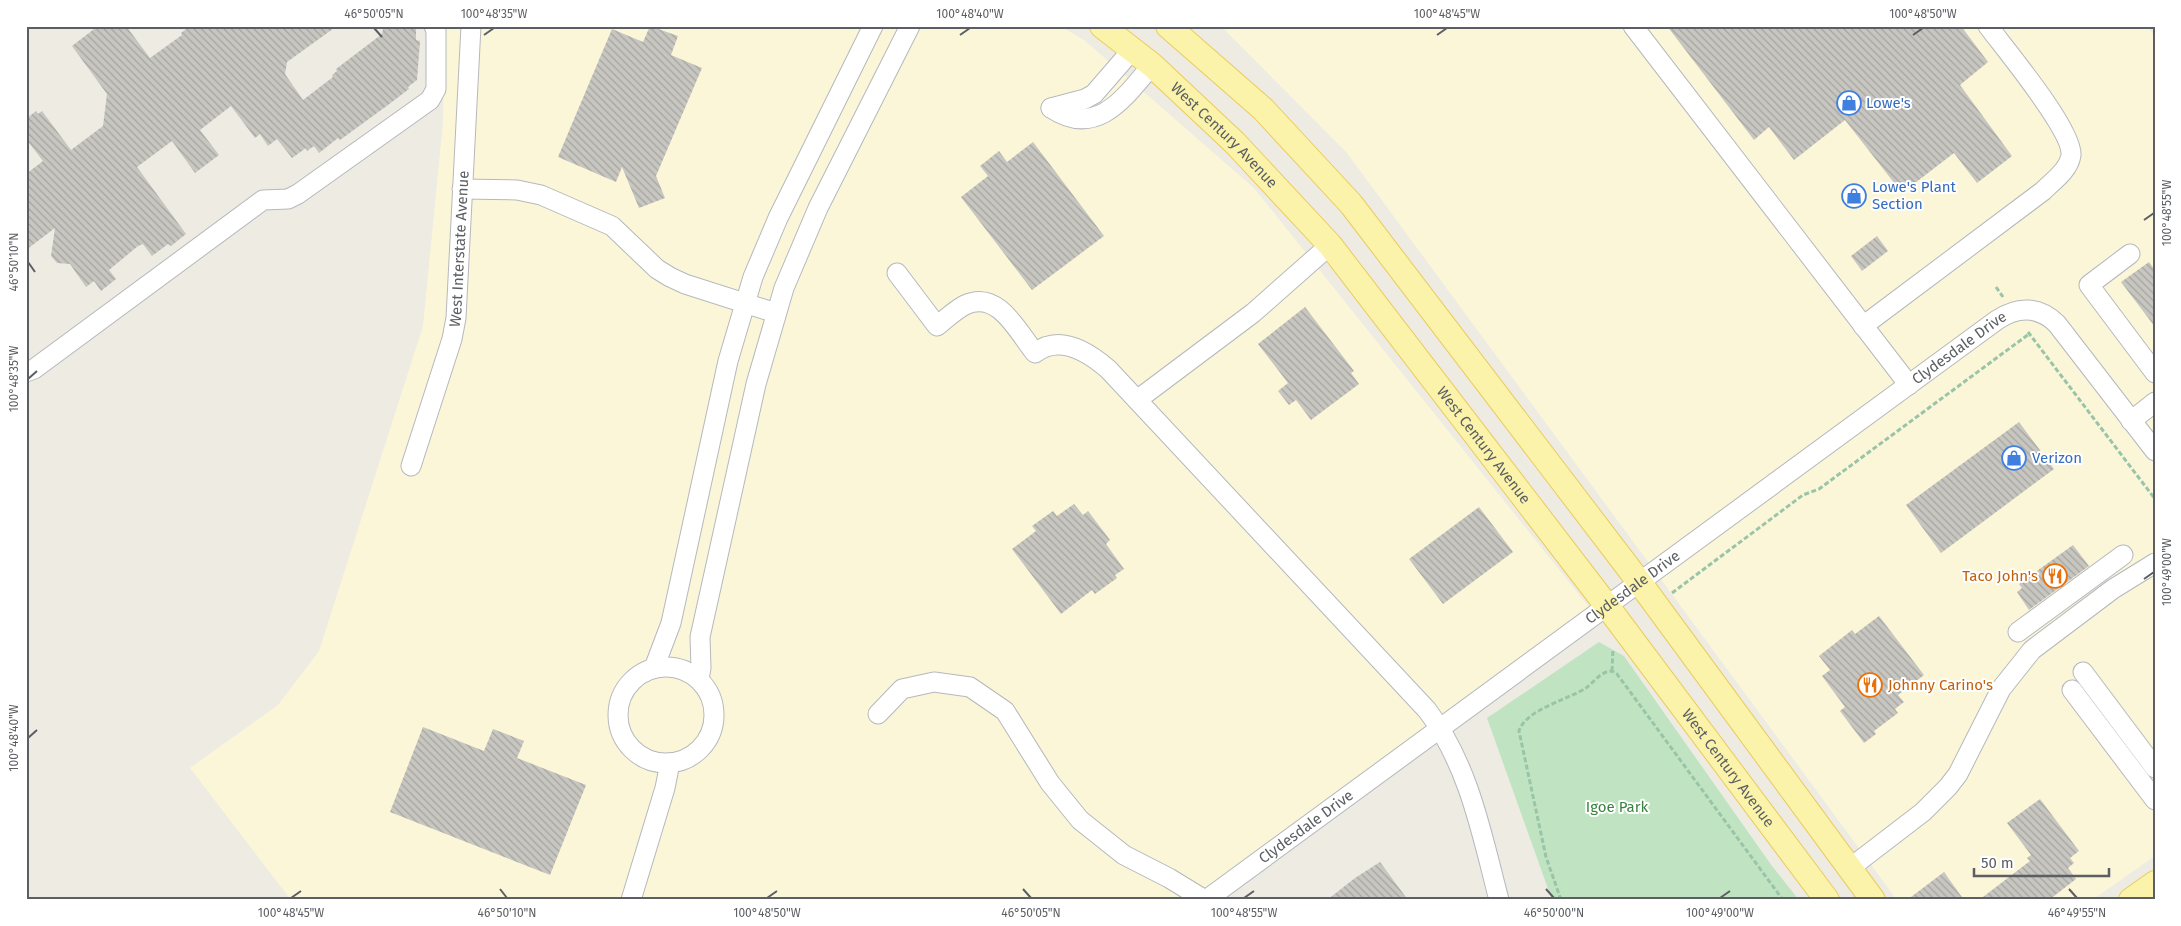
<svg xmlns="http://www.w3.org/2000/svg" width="2181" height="926" viewBox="0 0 2181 926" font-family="'Fira Sans',sans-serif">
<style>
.commercial{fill:#fcf6d8}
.green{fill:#c0e4c2}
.building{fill:url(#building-back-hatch)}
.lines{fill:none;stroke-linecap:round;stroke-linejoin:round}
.minor-casing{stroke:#b5b8bc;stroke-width:21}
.major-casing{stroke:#ebcb5e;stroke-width:26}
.path{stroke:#99c4a8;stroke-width:3;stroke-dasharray:5 2.5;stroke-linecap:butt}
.minor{stroke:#fff;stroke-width:19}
.major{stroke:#fbf3a9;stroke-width:24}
.ticks{fill:none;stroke:#5b5e62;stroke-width:2}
.labels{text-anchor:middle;stroke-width:4;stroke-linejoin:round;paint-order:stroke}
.shop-label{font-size:15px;fill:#366cbe;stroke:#fff;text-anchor:start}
.street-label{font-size:15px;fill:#5b5e62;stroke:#fff}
.food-label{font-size:15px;fill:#c56008;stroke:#fff;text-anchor:end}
.park-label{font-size:15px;fill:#398341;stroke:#fff}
.neatline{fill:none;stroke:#5b5e62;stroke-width:2}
.ticks-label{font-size:12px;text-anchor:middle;fill:#5b5e62}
</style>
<defs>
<pattern id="building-back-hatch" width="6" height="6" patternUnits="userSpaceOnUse" patternTransform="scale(1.25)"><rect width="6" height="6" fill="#c8c6c0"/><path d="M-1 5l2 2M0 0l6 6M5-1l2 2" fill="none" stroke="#a5a49f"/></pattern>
</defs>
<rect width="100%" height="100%" fill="#edebe2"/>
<path class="commercial" d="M 444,26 L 1060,26 L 1084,40 L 1254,188 L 1589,607 L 1193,900 L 291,900 L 190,768 L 278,705 L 319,651 L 423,326 L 443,122 Z
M 1221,26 L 2147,26 L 2155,37 L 2155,856 L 2092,900 L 1897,900 L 1347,153 Z"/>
<path class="green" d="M 1599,642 L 1624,656 L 1772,866 L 1799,900 L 1552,900 L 1487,718 Z"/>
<path class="building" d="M 98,26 L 126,26 L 150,58 L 182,35 L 181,33 L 190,26 L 337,26 L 287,62 L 285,74 L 303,100 L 333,77 L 332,75 L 337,71 L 336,69 L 382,34 L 383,29 L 416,26 L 416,40 L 420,41 L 417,80 L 408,87 L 409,89 L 388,105 L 340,140 L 338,138 L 319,153 L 314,146 L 307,151 L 306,148 L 292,158 L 277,139 L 268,146 L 260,134 L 255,138 L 231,106 L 200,130 L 219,155 L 195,173 L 172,141 L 137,167 L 186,234 L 171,246 L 168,244 L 152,256 L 143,244 L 138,246 L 109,270 L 116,279 L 101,291 L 94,281 L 86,287 L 70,264 L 57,263 L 51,256 L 55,228 L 26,250 L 26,174 L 43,161 L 26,139 L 26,119 L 36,111 L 38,114 L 42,111 L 71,150 L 103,126 L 107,94 L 72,46 Z
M 650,26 L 678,36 L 671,55 L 702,68 L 656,176 L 665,198 L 639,208 L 622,167 L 616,182 L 558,157 L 612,29 L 643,42 Z
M 1667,26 L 1961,26 L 1988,62 L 1960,85 L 2012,156 L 1977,183 L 1954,153 L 1902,193 L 1845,120 L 1794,160 L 1769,127 L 1754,140 Z
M 1033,142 L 1104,236 L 1032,290 L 961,197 L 988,176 L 980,166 L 999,151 L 1007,162 Z
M 1877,236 L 1888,251 L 1862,271 L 1851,256 Z
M 2149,262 L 2155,270 L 2155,327 L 2121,282 Z
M 1305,307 L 1354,371 L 1351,373 L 1359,384 L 1311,420 L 1296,400 L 1289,405 L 1278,391 L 1288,383 L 1258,344 Z
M 2019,422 L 2054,469 L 1941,553 L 1906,505 Z
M 1074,504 L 1083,515 L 1088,511 L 1110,540 L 1106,544 L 1124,569 L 1115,575 L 1117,578 L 1095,594 L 1092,590 L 1061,614 L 1012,549 L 1036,531 L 1032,526 L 1053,511 L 1057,516 Z
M 1479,507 L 1513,552 L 1443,604 L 1409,559 Z
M 2073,545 L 2089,566 L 2029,610 L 2017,592 L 2022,588 L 2019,584 Z
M 1879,616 L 1924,675 L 1898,695 L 1904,702 L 1895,709 L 1898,713 L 1874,731 L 1876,734 L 1864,743 L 1840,711 L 1845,707 L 1822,676 L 1830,670 L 1819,656 L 1852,630 L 1855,634 Z
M 423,727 L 484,751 L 493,729 L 524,741 L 517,758 L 586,785 L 550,875 L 390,812 Z
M 2040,799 L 2079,851 L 2070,858 L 2074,863 L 2068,868 L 2076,879 L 2049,900 L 1979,900 L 2030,861 L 2027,858 L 2031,855 L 2007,823 Z
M 1380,862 L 1408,900 L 1327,900 L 1355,878 Z
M 1944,872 L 1964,900 L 1907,900 Z"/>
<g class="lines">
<g class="minor-casing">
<g id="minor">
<path d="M 1633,26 L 1909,385"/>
<path d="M 1051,108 C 1097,139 1125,97 1152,65"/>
<path d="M 1051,108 L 1085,99 L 1094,94 L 1133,49"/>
<path d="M 462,189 L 517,190 L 541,195 L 612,226 L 657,269 L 670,277 L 685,284 L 776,313"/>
<path d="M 2130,254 L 2089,285 L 2155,373"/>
<path d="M 897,273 L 937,326 C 946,319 955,310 965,305 C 998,289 1018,332 1035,353 C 1059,334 1087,351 1108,369 L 1427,710 C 1469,765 1482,835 1499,900"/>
<path d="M 1863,326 L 2043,191 C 2053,181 2069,170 2071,155 C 2073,130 2005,49 1988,26"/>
<path d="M 26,372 L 34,369 L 263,200 L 288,199 L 298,194 L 430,100 L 436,89 L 436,31 L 434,26"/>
<path d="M 1137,400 L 1253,313 L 1330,245"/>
<path d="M 2131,421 L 2155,402"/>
<path id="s1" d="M 411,466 L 452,339 L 456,318 L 471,26"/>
<path d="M 2018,632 L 2123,555"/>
<circle cx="666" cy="715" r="48"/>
<path d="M 654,668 L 671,623 L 728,361 L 753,277 L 778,218 L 873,26"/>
<path d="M 2083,672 L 2155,768"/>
<path d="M 699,679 L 701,668 L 700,637 L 756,384 L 784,288 L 818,208 L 910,26"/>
<path d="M 2072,690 L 2155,800"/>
<path d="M 878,714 L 902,689 L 934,682 L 970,687 L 1005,711 L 1050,783 L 1080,820 L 1124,855 L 1169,878 L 1205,900"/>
<path d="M 1850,868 L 1923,812 L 1948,787 L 1958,774 L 2001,689 L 2032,650 L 2113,589 L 2155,563"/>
<path d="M 631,900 L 665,788 L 670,763"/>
<path id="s2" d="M 1206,900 L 1997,320 C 2018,306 2039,306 2057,324 L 2155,451"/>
</g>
</g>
<g class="major-casing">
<g id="major">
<path id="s3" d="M 1102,26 L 1152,65 L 1235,143 L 1330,245 L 1607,606 L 1827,900"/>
<path d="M 1168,26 L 1263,109 L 1351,204 L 1640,583 L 1873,900"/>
<path d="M 2131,900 L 2155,883"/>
</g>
</g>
<path class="path" d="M 1996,287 L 2003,297
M 2028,332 L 2155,499
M 1672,593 L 1803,495 L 1819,489 L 2029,334
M 1612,671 L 1613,649
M 1561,900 L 1546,857 L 1519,731 C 1525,710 1569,699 1586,688 C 1594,682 1601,671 1612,671 L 1617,674 L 1783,900"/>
<use href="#minor" class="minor"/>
<use href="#major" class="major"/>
</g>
<path class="ticks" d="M 374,28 L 382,37M 484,35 L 494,28M 960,35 L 970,28M 1437,35 L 1447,28M 1913,35 L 1923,28M 2144,220 L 2154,213M 28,262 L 35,272M 28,379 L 37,371M 2144,579 L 2154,572M 28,738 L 37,730M 500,889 L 507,898M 1023,889 L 1031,898M 1546,889 L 1554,898M 2069,889 L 2077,898M 291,898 L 301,891M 767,898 L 777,891M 1244,898 L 1254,891M 1720,898 L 1730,891"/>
<defs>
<g id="shop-ring" transform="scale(1.25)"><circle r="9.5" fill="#fff" stroke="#3f7fe0" stroke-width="1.5"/><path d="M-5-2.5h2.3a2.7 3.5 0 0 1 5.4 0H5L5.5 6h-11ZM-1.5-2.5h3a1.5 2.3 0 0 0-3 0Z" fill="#3f7fe0"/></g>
<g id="restaurant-ring" transform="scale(1.25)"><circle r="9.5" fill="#fff" stroke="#e8710a" stroke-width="1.5"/><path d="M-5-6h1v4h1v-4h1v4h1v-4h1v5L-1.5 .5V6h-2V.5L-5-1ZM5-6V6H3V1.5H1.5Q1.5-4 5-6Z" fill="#e8710a"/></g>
</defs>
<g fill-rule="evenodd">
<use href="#shop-ring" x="1849" y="103"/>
<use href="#shop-ring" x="1854" y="196"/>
<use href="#shop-ring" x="2014" y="458"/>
<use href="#restaurant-ring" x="2055" y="576"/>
<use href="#restaurant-ring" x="1870" y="685"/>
</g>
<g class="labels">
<g class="shop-label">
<text x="1866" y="108">Lowe's</text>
<text x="1872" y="192">Lowe's Plant<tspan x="1872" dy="17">Section</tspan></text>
<text x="2032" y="463">Verizon</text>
</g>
<g class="street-label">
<text dy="5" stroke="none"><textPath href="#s3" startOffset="164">West Century Avenue</textPath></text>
<text dy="5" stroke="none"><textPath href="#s1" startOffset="224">West Interstate Avenue</textPath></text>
<text dy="5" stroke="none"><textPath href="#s2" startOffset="934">Clydesdale Drive</textPath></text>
<text dy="5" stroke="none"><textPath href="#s3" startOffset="569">West Century Avenue</textPath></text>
<text dy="5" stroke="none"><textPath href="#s2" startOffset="529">Clydesdale Drive</textPath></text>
<text dy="5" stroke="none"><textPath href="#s3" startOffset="974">West Century Avenue</textPath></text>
<text dy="5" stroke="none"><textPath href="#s2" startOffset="124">Clydesdale Drive</textPath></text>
</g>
<g class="food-label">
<text x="2038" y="581">Taco John's</text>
<text x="1888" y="690" text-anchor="start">Johnny Carino's</text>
</g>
<g class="park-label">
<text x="1617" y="812">Igoe Park</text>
</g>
</g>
<rect width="2181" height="926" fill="none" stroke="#ffffff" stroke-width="55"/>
<path d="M1974 868v8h135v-8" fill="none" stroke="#5b5e62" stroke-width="2.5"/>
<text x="1981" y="868" font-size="15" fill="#5b5e62" stroke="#ffffff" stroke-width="4" paint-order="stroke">50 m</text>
<rect x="28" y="28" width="2126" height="870" class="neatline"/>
<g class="ticks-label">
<text x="374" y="18">46°50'05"N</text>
<text x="494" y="18">100°48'35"W</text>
<text x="970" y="18">100°48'40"W</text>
<text x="1447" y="18">100°48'45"W</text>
<text x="1923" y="18">100°48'50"W</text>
<text transform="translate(2167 213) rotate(-90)" y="4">100°48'55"W</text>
<text transform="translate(14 262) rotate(-90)" y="4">46°50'10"N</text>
<text transform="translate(14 379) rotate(-90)" y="4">100°48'35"W</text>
<text transform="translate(2167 572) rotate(-90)" y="4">100°49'00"W</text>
<text transform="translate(14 738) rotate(-90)" y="4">100°48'40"W</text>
<text x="291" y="917">100°48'45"W</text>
<text x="507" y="917">46°50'10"N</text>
<text x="767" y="917">100°48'50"W</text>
<text x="1031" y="917">46°50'05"N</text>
<text x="1244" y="917">100°48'55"W</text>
<text x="1554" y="917">46°50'00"N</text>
<text x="1720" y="917">100°49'00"W</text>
<text x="2077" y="917">46°49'55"N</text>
</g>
</svg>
